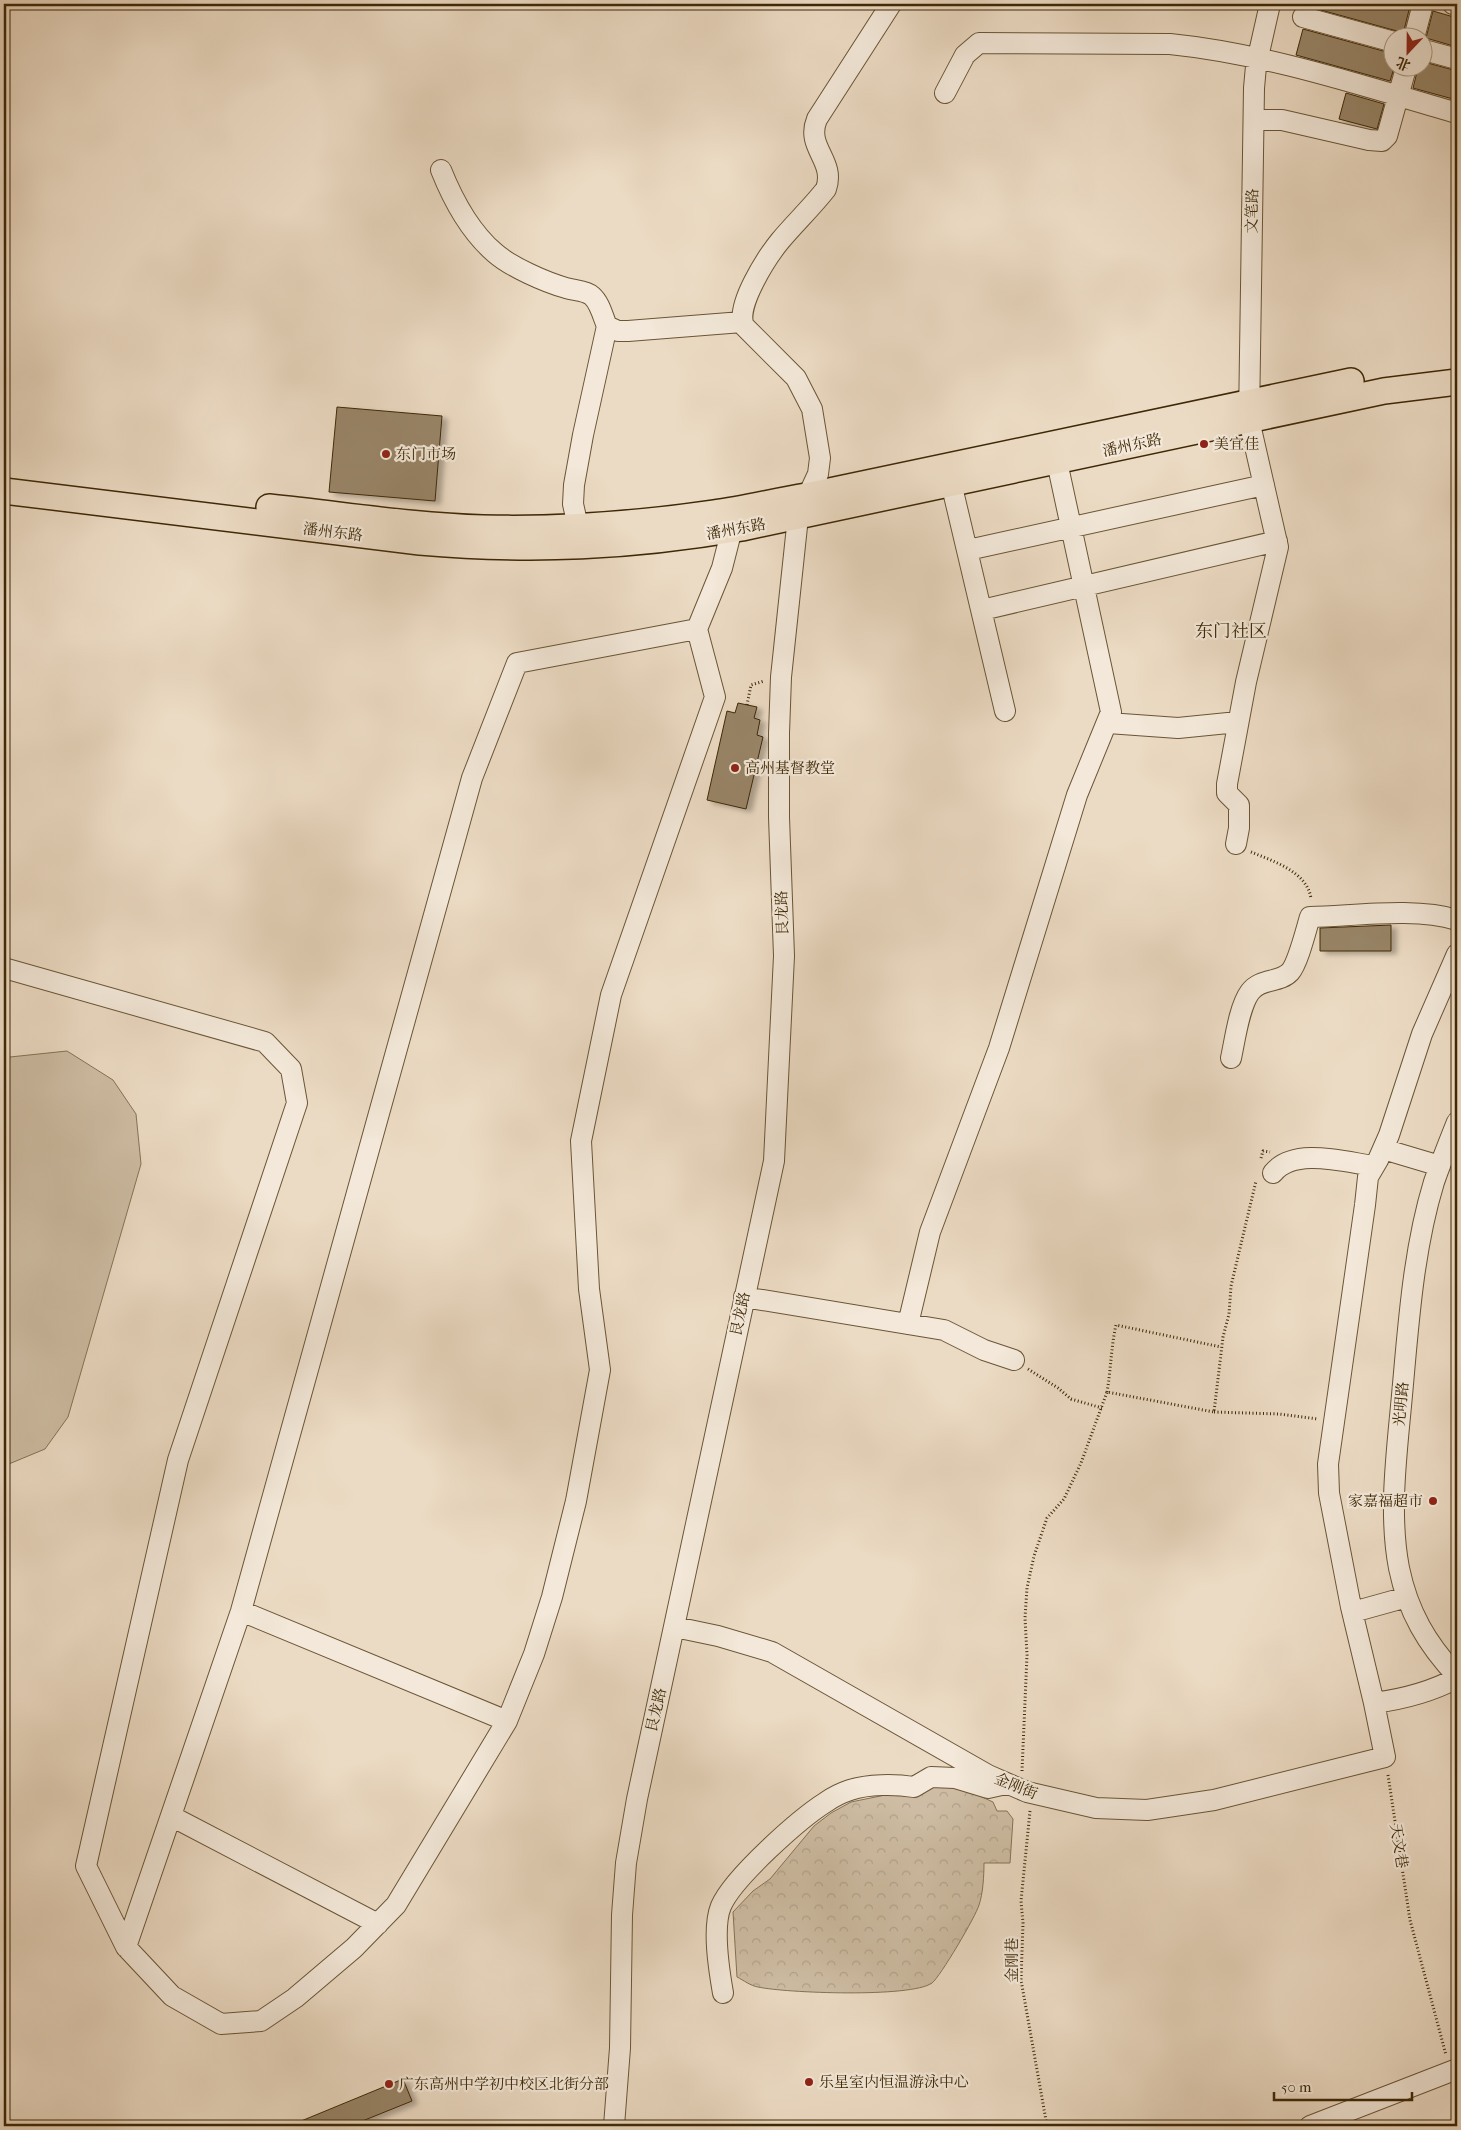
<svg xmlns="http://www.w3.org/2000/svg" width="1461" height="2130" viewBox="0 0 1461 2130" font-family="'IM FELL French Canon','Noto Serif SC',serif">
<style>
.grass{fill:#cebda4;stroke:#867254}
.forest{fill:url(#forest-crowns);stroke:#867254}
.building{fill:#988568;stroke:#3e2805;filter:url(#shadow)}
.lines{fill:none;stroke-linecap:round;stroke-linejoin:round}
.minor-casing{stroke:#6a5535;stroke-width:22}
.major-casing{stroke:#3e2805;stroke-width:28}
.path{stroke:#3e2805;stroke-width:3;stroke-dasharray:1 2.5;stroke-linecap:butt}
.minor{stroke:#f3e8d9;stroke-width:20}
.major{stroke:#ecdbc4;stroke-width:25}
.poi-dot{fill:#8f2418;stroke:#f3e8d9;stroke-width:2}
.labels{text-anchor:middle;stroke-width:4.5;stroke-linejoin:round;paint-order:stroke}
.street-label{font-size:15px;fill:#3e2805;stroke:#f3e8d9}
.poi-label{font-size:15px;fill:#3e2805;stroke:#f3e8d9;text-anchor:start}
.quarter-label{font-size:18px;fill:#3e2805;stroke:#f3e8d9}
</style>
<defs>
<pattern id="forest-crowns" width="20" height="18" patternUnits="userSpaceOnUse" patternTransform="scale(1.25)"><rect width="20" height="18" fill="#cebda4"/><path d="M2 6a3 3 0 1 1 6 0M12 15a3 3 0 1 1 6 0" fill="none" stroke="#b2a28c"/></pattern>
<filter id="shadow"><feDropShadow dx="5.5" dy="3" stdDeviation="2.5" flood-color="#0004"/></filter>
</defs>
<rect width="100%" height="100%" fill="#ecdbc4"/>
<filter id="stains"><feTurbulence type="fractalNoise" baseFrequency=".004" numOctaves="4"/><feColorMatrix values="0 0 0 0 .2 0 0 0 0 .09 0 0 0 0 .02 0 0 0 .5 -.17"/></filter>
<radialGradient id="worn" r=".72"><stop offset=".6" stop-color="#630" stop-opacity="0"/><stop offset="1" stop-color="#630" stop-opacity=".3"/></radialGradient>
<path class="grass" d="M 67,1051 L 113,1080 L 136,1114 L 141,1164 L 68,1417 L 45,1449 L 4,1466 L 4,1060 L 10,1057 Z"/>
<path class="forest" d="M 949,1782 L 993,1802 L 997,1811 L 1007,1811 L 1013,1819 L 1010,1863 L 984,1863 C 984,1875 983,1894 979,1905 C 976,1916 940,1977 932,1983 C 911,1998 785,1993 758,1987 C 751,1986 743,1980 737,1977 L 733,1912 L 753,1891 L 770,1879 L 814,1826 L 831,1813 L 851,1802 L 895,1793 L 929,1789 Z"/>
<path class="building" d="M 1311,4 L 1403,4 L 1410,6 L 1403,34 L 1397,31 L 1310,7 Z
M 1433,11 L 1457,18 L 1457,47 L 1426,38 Z
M 1303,29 L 1394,54 L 1394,68 L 1390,81 L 1296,55 Z
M 1424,62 L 1457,71 L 1457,84 L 1453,99 L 1413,88 L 1418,68 L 1424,68 Z
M 1346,93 L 1384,104 L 1377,129 L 1339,119 Z
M 337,407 L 442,416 L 435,501 L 329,492 Z
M 738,703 L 757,707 L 754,718 L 760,720 L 757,735 L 763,737 L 746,809 L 707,800 L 727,711 L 735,713 Z
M 1391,925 L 1391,951 L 1320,951 L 1320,928 Z
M 403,2079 L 412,2101 L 350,2126 L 289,2126 Z"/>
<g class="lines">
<g class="minor-casing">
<path id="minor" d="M 1453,4 L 1457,5
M 1303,17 L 1394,42
M 1414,38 L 1423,4
M 1424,50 L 1457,59
M 945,93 L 965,55 L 979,43 L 1170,44 C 1268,54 1363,86 1457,113
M 1254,120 L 1282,120 L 1369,140 L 1382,141 L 1387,136 L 1406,68
M 441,170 C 453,200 469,231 495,253 C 511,267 545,282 566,288 C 575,291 585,290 592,296 C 600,303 603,317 607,326 L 618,331 L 628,331 L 742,322
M 948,470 L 1005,711
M 581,540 L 573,504 L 574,485 L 583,435 L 607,326
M 968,550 L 1264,485
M 982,610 L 1277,541
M 697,629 L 715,697 L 611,995 L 581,1141 L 589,1289 L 600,1370 L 576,1501 L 552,1597 L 534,1654 L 507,1721 L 396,1905 L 354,1948 L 295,1998 L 261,2021 L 221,2024 L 172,1996 L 126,1947 L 241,1611 L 472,778 L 517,663 L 697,629 L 722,568 L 735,517
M 1108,723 L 1178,728 L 1238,722
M 1236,844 L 1239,828 L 1239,805 L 1227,793 L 1227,784 L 1246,682 L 1278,547 L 1249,420 L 1254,88 L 1256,66 L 1270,4
M 4,968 L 265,1042 L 291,1069 L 297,1103 L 178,1460 L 86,1866 L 126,1947
M 1231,1058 C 1235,1040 1239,1007 1250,992 C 1260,978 1280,983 1290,972 C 1298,963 1306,930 1310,917 C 1355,916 1415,907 1457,920
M 1457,1122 C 1449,1142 1441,1162 1434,1182 C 1412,1254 1408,1332 1401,1406 C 1396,1459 1389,1516 1399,1568 C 1408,1612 1427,1644 1457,1676
M 1383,1149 L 1440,1166
M 1273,1173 C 1294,1147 1344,1162 1374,1166
M 744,1297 L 944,1330 L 984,1350 L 1014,1360
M 908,1324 L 930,1232 L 999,1048 L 1077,795 L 1111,712 L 1054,448
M 241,1611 L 507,1721
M 1353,1612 L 1407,1597
M 675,1627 L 718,1636 L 772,1652 L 988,1775 L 1027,1792 L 1096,1808 L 1147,1810 L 1214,1800 L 1385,1757 L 1374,1703 C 1404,1699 1431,1692 1457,1678
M 1374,1703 L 1351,1607 L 1329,1493 L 1328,1464 L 1365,1205 L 1368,1177 L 1378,1160 L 1389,1135 L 1422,1034 L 1457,954
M 171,1816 L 378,1924
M 723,1993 C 719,1970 712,1928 721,1906 C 733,1878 799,1819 826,1802 C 833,1797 841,1793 850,1790 C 868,1784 895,1784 914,1787 L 931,1777 L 955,1778 L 988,1788 L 1006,1784
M 614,2126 L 620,2048 L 622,1915 L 626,1863 L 637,1799 L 774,1161 L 784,956 L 779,817 L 779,733 L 781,677 L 798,517 L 818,474 L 820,458 L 812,409 L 796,378 L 744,326 C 735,306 767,257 780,241 C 795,223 812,207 826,189 C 836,160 805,148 817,119 L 891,4
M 1310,2126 L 1457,2069"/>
</g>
<g class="major-casing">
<path id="major" d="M 4,491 L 420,542 C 532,552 631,547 742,528 L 1384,391 L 1457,382
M 269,507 C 340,514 412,526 483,528 C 560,530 637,524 713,513 C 745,509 775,501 806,496 L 1351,381"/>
</g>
<path class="path" d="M 747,705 L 751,685 L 764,681
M 1251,852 C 1273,861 1308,872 1311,899
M 1261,1158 L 1263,1151 L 1270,1152
M 1028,1369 L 1058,1388 L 1071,1399 L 1102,1408
M 1107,1392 C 1111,1369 1111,1347 1116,1325 L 1221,1347
M 1214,1412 L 1279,1414 L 1318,1419
M 1022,1771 L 1027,1655 L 1025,1618 L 1027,1588 L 1034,1556 L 1047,1518 L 1064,1499 L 1081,1463 L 1107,1392 L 1214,1412 L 1223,1337 L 1229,1314 L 1231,1286 L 1256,1181
M 1388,1775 L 1410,1920 L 1446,2055
M 1030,1811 L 1021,1901 L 1023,1923 L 1021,1980 L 1047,2126"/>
<use href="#minor" class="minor"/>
<use href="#major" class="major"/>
</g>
<g class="poi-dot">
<circle cx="1204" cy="444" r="5"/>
<circle cx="386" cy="454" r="5"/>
<circle cx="735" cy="768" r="5"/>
<circle cx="1433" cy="1501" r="5"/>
<circle cx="809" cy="2082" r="5"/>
<circle cx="389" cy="2084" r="5"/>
</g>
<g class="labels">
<g class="street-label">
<text transform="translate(1252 211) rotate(-89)" y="5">文笔路</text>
<text transform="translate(1132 445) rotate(-12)" y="5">潘州东路</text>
<text transform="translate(736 529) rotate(-10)" y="5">潘州东路</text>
<text transform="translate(333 532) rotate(7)" y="5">潘州东路</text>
<text transform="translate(782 913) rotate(-92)" y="5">艮龙路</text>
<text transform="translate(740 1314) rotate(-78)" y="5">艮龙路</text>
<text transform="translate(1401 1404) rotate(-85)" y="5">光明路</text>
<text transform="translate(656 1710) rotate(-77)" y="5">艮龙路</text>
<text transform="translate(1016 1786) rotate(22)" y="5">金刚街</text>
<text transform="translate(1399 1846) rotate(81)" y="5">天文巷</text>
<text transform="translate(1012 1960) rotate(-90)" y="5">金刚巷</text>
</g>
<g class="poi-label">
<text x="1214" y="449">美宜佳</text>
<text x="396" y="459">东门市场</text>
<text x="745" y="773">高州基督教堂</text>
<text x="1423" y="1506" text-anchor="end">家嘉福超市</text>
<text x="819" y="2087">乐星室内恒温游泳中心</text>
<text x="399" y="2089">广东高州中学初中校区北街分部</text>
</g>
<g class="quarter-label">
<text x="1231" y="637">东门社区</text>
</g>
</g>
<rect width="1461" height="2130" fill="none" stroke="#ecdbc4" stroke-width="20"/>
<rect x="5" y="5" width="1451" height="2120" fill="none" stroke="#3e2805" stroke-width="2.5"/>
<rect x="10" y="10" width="1441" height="2110" fill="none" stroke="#3e2805"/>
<g transform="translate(1408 52) rotate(202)"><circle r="24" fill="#f3e8d9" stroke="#ab9b84"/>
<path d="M0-4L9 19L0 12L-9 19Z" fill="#8f2418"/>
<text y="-8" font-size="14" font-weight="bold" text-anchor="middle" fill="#3e2805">北</text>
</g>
<path d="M1274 2092v8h138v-8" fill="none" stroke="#3e2805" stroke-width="2.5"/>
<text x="1281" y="2092" font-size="15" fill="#3e2805" stroke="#f3e8d9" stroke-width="4" paint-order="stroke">50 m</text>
<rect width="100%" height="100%" filter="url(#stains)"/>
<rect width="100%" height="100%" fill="url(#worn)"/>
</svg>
